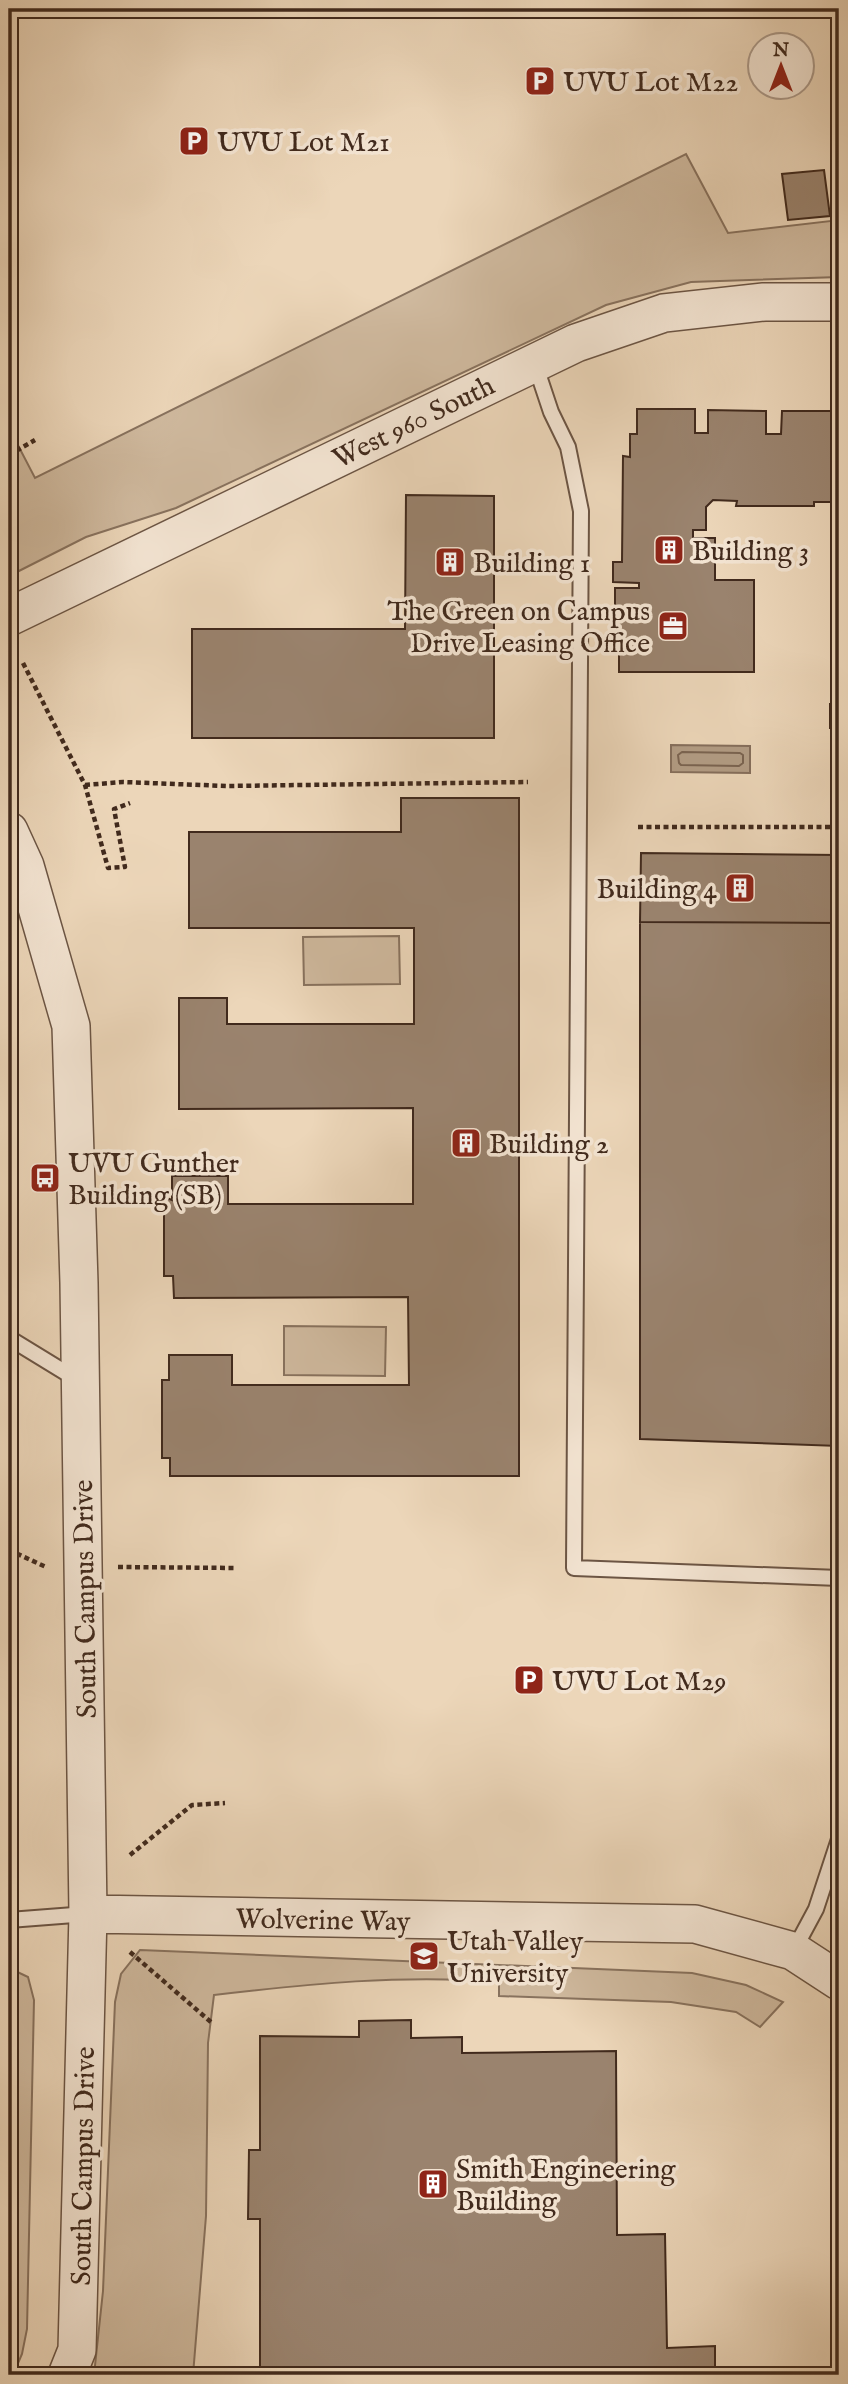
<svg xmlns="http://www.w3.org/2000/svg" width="848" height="2384" viewBox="0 0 848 2384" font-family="'IM FELL English',serif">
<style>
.green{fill:#cfb99e;stroke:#88725e;stroke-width:2}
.water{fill:#b29c84;stroke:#856e5b;stroke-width:2}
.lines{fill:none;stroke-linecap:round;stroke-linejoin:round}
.shore{stroke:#7a6350;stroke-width:2}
.building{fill:#9a836e;stroke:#412a1d;stroke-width:2}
.service-casing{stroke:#6c5544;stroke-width:18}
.tertiary-casing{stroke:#6c5544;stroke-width:40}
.path{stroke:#412a1d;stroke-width:4.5;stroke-dasharray:5 3.5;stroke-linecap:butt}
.service{stroke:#f3e4d2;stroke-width:14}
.tertiary{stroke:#f3e4d2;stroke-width:37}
.labels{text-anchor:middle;stroke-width:7;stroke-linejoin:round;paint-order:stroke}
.poi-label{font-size:28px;fill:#412a1d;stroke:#f3e4d2;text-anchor:start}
.street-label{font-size:28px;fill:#412a1d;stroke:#f3e4d2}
</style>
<rect width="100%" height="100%" fill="#ecd6b9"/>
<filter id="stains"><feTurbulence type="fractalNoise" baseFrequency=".00286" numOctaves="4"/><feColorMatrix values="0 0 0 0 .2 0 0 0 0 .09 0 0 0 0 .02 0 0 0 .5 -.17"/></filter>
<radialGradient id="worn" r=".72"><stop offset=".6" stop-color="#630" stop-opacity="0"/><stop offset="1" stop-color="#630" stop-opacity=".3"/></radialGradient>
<path class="green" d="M 686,154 L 728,233 L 839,220 L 839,277 L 691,282 L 606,305 L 176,508 L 86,537 L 9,576 L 9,428 L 35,478 Z
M 399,936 L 400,984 L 304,985 L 303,937 Z
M 284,1326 L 386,1327 L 385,1376 L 284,1375 Z
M 140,1950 L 692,1973 L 746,1985 L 783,2002 L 760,2027 L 736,2012 L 671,2002 L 499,1996 L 499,1982 C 403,1974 308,1984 214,1995 L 208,2043 L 206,2216 L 193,2375 L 94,2375 L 103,2291 L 115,2002 L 121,1974 Z
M 9,1968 L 28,1977 L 34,2000 L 27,2329 L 22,2354 L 13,2375 L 9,2375 Z"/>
<path class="water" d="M 671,745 L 750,746 L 750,773 L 671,772 Z"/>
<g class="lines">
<path class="shore" d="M 682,752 L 740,753 L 743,755 L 743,763 L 739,766 L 681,765 L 679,763 L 678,755 Z"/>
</g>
<path class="building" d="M 824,170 L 830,216 L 788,220 L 782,174 Z
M 637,409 L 695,409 L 695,433 L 708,433 L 708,410 L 766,411 L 766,434 L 781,434 L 782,411 L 836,411 L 836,434 L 839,434 L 839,505 L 836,502 L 814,502 L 814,506 L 736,506 L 737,501 L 713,500 L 706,507 L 706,530 L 693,530 L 693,538 L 715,538 L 715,580 L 754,580 L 754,672 L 619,672 L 619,647 L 615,647 L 615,588 L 639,588 L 639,583 L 613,582 L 613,562 L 622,562 L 623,456 L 630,457 L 630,434 L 637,434 Z
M 406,495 L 494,496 L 494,738 L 192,738 L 192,629 L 405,629 Z
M 835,530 L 839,530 L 839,703 L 835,703 Z
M 830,704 L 839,704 L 839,753 L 835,753 L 835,728 L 830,728 Z
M 401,798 L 519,798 L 519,1476 L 170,1476 L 170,1458 L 162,1458 L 162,1380 L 169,1380 L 169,1355 L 232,1355 L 232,1385 L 409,1385 L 408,1297 L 174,1298 L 173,1276 L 164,1276 L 164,1197 L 172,1200 L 172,1176 L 228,1176 L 228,1204 L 413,1204 L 413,1108 L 179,1109 L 179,998 L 227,998 L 227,1024 L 414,1024 L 414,928 L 189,928 L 189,832 L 401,832 Z
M 641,853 L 839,855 L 839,923 L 640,922 Z
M 640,922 L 839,923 L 839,1446 L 640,1439 Z
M 411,2020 L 411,2038 L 462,2037 L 462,2053 L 616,2051 L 617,2235 L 665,2234 L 667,2348 L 715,2346 L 715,2375 L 260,2375 L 260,2219 L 248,2219 L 249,2150 L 260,2150 L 260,2036 L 359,2037 L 359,2021 Z"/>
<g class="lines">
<g class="service-casing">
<path id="service" d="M 535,364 L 551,412 L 568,447 L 581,511 L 574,1568 L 839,1578
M 9,1338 L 76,1379
M 9,1920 L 87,1914
M 794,1950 L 816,1909 L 839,1839"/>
</g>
<g class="tertiary-casing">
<path id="tertiary" d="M 9,617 L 576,343 L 664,313 L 764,302 L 839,302
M 9,831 L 25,866 L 71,1026 L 79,1283 L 88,1914 L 77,2350 L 67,2375
M 88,1914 L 695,1924 L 793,1951 L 839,1981"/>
</g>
<path class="path" d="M 9,455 L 35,440
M 23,663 L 85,785 L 108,868 L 125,867 L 114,809 L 130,803
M 85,785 L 123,782 L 227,786 L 528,782
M 638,827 L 839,827
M 9,1550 L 46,1567
M 118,1567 L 236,1568
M 130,1855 L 192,1805 L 225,1803
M 130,1952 L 212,2023"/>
<use href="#service" class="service"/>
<use href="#tertiary" class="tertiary"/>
</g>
<defs>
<g id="parking-square" transform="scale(1.575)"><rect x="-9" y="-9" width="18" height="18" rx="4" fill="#8f2418" stroke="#f3e4d2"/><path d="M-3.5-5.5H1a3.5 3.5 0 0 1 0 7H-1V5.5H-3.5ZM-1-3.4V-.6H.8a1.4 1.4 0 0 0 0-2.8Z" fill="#fff"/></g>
<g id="building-square" transform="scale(1.575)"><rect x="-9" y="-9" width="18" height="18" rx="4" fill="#8f2418" stroke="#f3e4d2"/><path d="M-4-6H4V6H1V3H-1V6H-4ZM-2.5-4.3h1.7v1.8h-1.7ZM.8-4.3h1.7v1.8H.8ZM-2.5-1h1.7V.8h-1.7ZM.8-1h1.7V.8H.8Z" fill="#fff"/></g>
<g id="office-square" transform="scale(1.575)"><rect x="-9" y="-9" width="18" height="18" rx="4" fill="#8f2418" stroke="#f3e4d2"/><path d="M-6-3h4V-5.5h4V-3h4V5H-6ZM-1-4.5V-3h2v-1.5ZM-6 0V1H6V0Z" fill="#fff"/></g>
<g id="bus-square" transform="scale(1.575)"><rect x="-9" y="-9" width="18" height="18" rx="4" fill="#8f2418" stroke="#f3e4d2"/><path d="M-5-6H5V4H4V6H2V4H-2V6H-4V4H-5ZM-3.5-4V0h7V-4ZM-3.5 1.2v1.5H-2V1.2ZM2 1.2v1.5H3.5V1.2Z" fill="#fff"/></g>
<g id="university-square" transform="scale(1.575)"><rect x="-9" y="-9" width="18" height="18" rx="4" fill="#8f2418" stroke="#f3e4d2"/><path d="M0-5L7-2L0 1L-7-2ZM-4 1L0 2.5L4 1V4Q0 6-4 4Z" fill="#fff"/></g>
</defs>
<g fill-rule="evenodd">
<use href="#parking-square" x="540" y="81"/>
<use href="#parking-square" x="194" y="141"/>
<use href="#building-square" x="669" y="550"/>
<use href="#building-square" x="450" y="562"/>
<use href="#office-square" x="673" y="626"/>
<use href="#building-square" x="740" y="888"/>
<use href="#building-square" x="466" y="1143"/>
<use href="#bus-square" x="45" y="1178"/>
<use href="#parking-square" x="529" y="1680"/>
<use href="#university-square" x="424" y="1956"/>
<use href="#building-square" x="433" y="2184"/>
</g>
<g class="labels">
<g class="poi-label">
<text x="563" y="91">UVU Lot M22</text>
<text x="217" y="151">UVU Lot M21</text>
<text x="692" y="560">Building 3</text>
<text x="473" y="572">Building 1</text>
<text x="650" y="620" text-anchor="end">The Green on Campus<tspan x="650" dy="32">Drive Leasing Office</tspan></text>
<text x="717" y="898" text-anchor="end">Building 4</text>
<text x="489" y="1153">Building 2</text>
<text x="68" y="1172">UVU Gunther<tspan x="68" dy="32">Building (SB)</tspan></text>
<text x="552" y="1690">UVU Lot M29</text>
<text x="447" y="1950">Utah Valley<tspan x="447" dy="32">University</tspan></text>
<text x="456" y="2178">Smith Engineering<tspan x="456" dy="32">Building</tspan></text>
</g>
<g class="street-label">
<text transform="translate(413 421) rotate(-26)" y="10">West 960 South</text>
<text transform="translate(84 1599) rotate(-91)" y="10">South Campus Drive</text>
<text transform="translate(323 1919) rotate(1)" y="10">Wolverine Way</text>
<text transform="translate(82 2166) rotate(-89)" y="10">South Campus Drive</text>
</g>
</g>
<rect width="848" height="2384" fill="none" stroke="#ecd6b9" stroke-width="35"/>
<rect x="10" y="10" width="827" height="2363" fill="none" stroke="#412a1d" stroke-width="3.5"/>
<rect x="18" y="18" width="813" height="2349" fill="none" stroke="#412a1d" stroke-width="2"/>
<g transform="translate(781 66)"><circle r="33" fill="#f3e4d2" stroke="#ac9a8a" stroke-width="2"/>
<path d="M0-5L12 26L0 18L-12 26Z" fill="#8f2418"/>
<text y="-10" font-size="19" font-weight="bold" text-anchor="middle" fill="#412a1d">N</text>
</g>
<rect width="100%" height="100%" filter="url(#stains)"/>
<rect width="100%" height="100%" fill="url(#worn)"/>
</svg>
